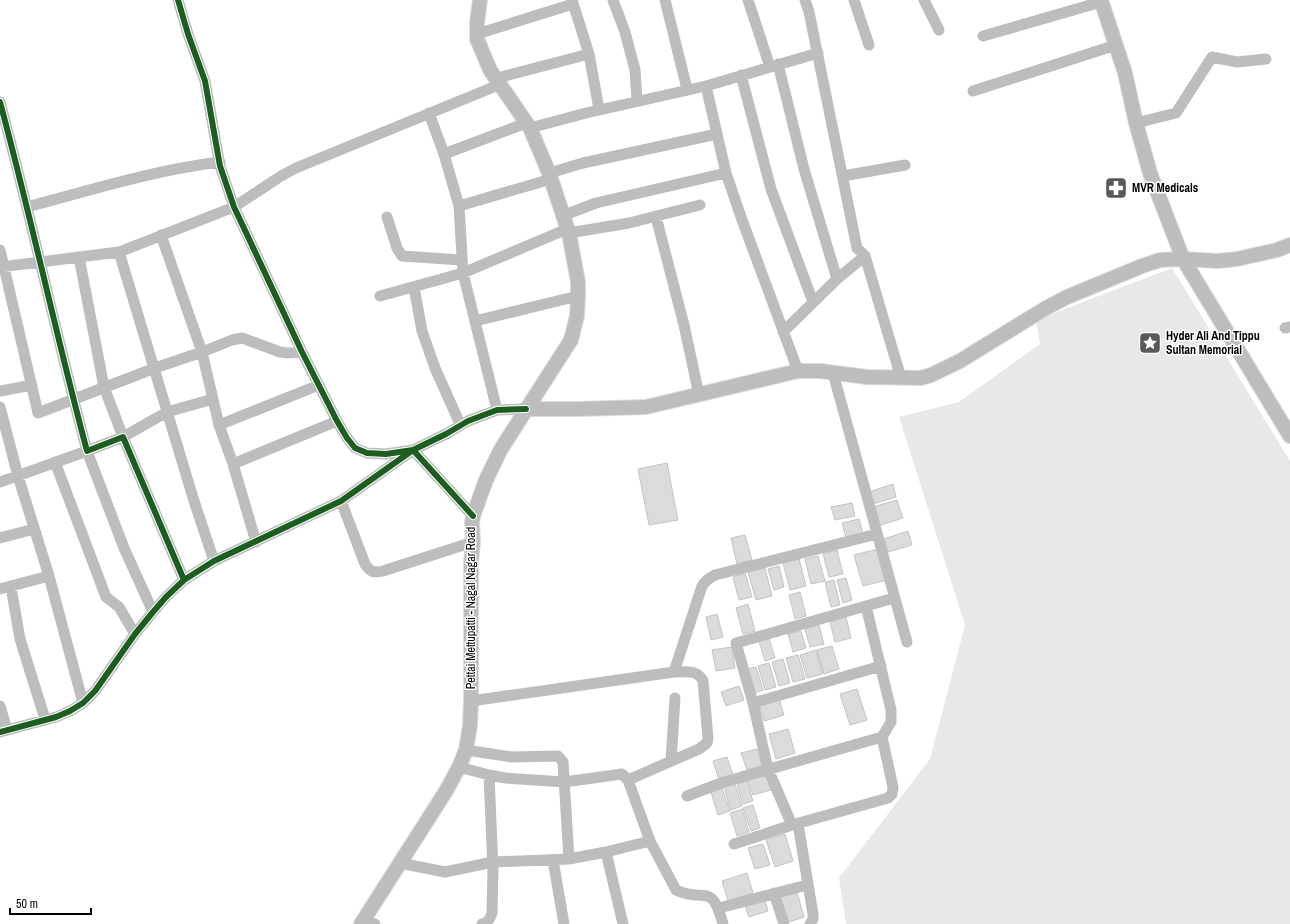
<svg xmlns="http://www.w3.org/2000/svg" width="1290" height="924" viewBox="0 0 1290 924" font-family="'Archivo Narrow',sans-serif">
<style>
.green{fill:#e8e8e8}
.building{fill:#dbdbdb;stroke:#c3c3c3}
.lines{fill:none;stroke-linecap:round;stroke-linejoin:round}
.major-casing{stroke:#dbdbdb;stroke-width:16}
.minor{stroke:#bdbdbd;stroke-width:11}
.major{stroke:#bdbdbd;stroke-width:14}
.cycleway-casing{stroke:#fff;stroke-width:8}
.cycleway{stroke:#1b5e20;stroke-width:6}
.labels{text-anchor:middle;stroke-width:3;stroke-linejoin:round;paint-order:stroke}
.poi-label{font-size:12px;font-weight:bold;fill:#000;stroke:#fff;text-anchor:start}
.street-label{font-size:12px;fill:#000;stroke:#fff}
</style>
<rect width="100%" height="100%" fill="#fff"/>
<path class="green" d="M 1172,268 L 1290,461 L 1290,924 L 846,924 L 839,878 L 930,759 L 965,625 L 899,417 L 959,402 L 1040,344 L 1036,320 Z"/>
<path class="building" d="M 667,463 L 678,520 L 649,525 L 638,469 Z
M 893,484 L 896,497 L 873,504 L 869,492 Z
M 897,500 L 903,518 L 878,526 L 873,507 Z
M 852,503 L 855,516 L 835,520 L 831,507 Z
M 859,519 L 863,534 L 846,538 L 842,523 Z
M 908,531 L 912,545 L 888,552 L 884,539 Z
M 745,535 L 752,560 L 737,564 L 731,538 Z
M 878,549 L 887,580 L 863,586 L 854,555 Z
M 837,550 L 843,574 L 829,577 L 823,554 Z
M 818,556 L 825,581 L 811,584 L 805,559 Z
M 799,559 L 806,586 L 790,590 L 783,563 Z
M 779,566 L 784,587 L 774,590 L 768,569 Z
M 765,568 L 772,596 L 756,600 L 748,572 Z
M 745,573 L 752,597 L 739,600 L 733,577 Z
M 846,578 L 852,600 L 843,603 L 837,580 Z
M 834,580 L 840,605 L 831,607 L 825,582 Z
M 800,592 L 806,616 L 795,619 L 789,595 Z
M 748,604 L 755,631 L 743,634 L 736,608 Z
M 717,614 L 723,637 L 711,640 L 706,617 Z
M 846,617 L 851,638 L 835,642 L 830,622 Z
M 819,625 L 824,644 L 810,647 L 805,629 Z
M 801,631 L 806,648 L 793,652 L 788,634 Z
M 769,638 L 775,658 L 765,661 L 759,641 Z
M 832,646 L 839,669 L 824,674 L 817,650 Z
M 732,647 L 735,668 L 716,671 L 712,650 Z
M 816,650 L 823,674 L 807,678 L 800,655 Z
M 798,655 L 805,679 L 793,682 L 786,658 Z
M 783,659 L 790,683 L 779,686 L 772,662 Z
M 769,663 L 776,687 L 765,690 L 758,666 Z
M 756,667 L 763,690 L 754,693 L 747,669 Z
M 739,686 L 744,700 L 726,706 L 721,692 Z
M 857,689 L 867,720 L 850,725 L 840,694 Z
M 779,699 L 784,715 L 764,721 L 759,704 Z
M 788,729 L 795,753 L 776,759 L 769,734 Z
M 757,749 L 762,765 L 747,770 L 741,753 Z
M 727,757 L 733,775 L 719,780 L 713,761 Z
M 767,774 L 771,790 L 753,795 L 748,780 Z
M 747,781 L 753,801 L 743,804 L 737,784 Z
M 735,784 L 742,806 L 731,810 L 724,787 Z
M 722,788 L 730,811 L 718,815 L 711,792 Z
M 753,805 L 760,828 L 751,831 L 743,808 Z
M 742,809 L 749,832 L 737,836 L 730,813 Z
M 785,834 L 793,861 L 775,867 L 766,840 Z
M 763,844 L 770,865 L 755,869 L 748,848 Z
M 747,873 L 753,893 L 728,901 L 722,881 Z
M 797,892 L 804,917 L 786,923 L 778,898 Z
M 765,900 L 768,911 L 749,917 L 745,906 Z"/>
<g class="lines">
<g class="major-casing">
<path id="major" d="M 1101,0 L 1125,73 L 1136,123 L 1150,173 L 1183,259 L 1290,436
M 526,409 L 579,409 L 646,407 L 798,371 L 820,371 L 867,377 L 921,378 L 931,375 L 960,361 L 1046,308 L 1067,297 L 1142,266 L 1160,260 L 1183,259 L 1218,261 L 1237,259 L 1277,250 L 1290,245
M 361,924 L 446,791 L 459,767 L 466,750 L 470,725 L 471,701 L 471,563 L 473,542 L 472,523 L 473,516 L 486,480 L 501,449 L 571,340 L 577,316 L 578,296 L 578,282 L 569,233 L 549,173 L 530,128 L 490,70 L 477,39 L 477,23 L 480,0"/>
</g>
<path class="minor" d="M 178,0 L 188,34 L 205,81 L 220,166 L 234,207 L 302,352 L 337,421 L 347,438 L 355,448 L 367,453 L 386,454 L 413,450 L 446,434 L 468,421 L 497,410 L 526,409
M 572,0 L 589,54 L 599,109
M 613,0 L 625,32 L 635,70 L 637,101
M 665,0 L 687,89
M 748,0 L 770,67
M 805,0 L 809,12 L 857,248 L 865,256 L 901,378
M 854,0 L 869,45
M 924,0 L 939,30
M 477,34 L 573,4
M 983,36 L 1101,2
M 778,64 L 804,169 L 837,279
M 741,75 L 771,189 L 813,302
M 497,78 L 589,54
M 706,86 L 726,173 L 741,217 L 798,371
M 973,91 L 1116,45
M 0,102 C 31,217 56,335 87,451 L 123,437 L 184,580
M 429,113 L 444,154 L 459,206 L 463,273 L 497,410
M 1136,123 L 1176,113 L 1212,57 L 1237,62 L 1266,59
M 530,128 L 586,113 L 706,86 L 818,53
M 444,154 L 526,123
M 549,173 L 583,163 L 717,134
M 843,176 L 905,165
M 459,206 L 551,179
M 27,207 C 91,190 154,170 220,162
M 562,216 L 596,203 L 726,173
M 387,217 L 397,248 L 402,256 L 462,260
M 656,217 L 684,325 L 699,395
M 569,233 L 629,223 L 700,205
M 161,235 L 202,352 L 219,425 L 233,464 L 256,542
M 0,250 L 38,413 L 155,368 L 202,352 L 232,340 L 242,338 L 280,352 L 288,353 L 302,352
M 119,252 L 194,501 L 214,561
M 79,257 L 104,387 L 123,437 L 167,412 L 213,399
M 0,267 L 119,252 L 234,207 L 281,176 L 296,168 L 501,84
M 414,287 L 422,331 L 435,368 L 460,424
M 380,296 L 463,273 L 567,229
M 475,321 L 578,296
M 1285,328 L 1290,327
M 783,332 L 837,279 L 865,256
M 833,373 L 907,642
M 0,391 L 32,385
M 0,407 L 18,476 L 49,576 L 83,703
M 219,425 L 319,385
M 55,462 L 106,597 L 119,607 L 135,634
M 233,464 L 337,421
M 0,482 L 87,451 L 124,548 L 153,612
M 341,501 L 365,564 C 370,572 374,573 383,571 L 473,542
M 0,538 L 34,529
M 11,587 L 20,639 L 45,719
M 0,589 L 49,576
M 471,701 L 674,672 L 702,586 C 706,580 709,578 715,575 L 877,534
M 753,703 L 881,666
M 0,706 L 7,730
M 0,732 L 56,717 L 70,711 L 83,703 L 95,691 L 135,634 L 153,612 L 166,597 L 184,580 L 214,561 L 341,501 L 413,450 L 473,516
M 466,750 L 512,757 L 558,756 L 563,762 L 569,859
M 671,761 L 675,698
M 459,767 L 489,775 L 505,778 L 564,782 L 622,774 L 628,780 L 650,841 L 676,890 C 705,904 711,880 723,924
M 628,780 L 699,749 L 707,743 L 708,738 L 703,681 C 697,669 686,672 674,672
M 687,796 L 724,782 L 882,737
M 798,824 L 813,914 L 813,919 L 810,924
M 792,825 L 768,769 L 753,703 L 736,643 L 894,598
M 734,844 L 792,825 L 888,798 L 892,794 L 893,787 L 882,737 L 891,722 L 891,710 L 866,606
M 606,852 L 623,924
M 553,860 L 564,924
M 400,863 L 445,872 L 493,862 L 569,859 L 606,852 L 650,841
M 774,893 L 784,924
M 719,908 L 807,885
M 362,922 L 375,924
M 482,924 C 488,923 490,919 492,913 L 493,869 L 489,775"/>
<use href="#major" class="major"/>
<g class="cycleway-casing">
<path id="cycleway" d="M 178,0 L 188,34 L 205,81 L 220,166 L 234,207 L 302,352 L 337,421 L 347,438 L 355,448 L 367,453 L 386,454 L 413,450 L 446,434 L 468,421 L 497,410 L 526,409
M 0,102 C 31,217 56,335 87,451 L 123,437 L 184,580
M 0,732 L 56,717 L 70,711 L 83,703 L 95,691 L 135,634 L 153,612 L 166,597 L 184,580 L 214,561 L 341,501 L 413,450 L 473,516"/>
</g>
<use href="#cycleway" class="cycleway"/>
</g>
<defs>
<g id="pharmacy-square" transform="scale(1.15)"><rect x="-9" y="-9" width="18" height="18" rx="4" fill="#595959" stroke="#fff"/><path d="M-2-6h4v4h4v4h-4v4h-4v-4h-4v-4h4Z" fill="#fff"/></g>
<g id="sight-square" transform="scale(1.15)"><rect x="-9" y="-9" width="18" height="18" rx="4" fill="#595959" stroke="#fff"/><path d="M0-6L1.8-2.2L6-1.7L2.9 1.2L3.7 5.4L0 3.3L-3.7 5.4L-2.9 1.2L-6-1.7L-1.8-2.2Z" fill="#fff"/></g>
</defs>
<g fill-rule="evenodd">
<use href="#pharmacy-square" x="1116" y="188"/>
<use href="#sight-square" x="1150" y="343"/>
</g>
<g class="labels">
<g class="poi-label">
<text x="1132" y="192">MVR Medicals</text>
<text x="1166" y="340">Hyder Ali And Tippu<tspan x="1166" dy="14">Sultan Memorial</tspan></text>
</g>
<g class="street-label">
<text transform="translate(471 608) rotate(-90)" y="4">Pettai Mettupatti - Nagal Nagar Road</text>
</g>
</g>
<path d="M10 908v6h81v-6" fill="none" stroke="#000000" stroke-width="2"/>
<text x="16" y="908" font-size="12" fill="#000000" stroke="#ffffff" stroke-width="3" paint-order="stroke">50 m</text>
</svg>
